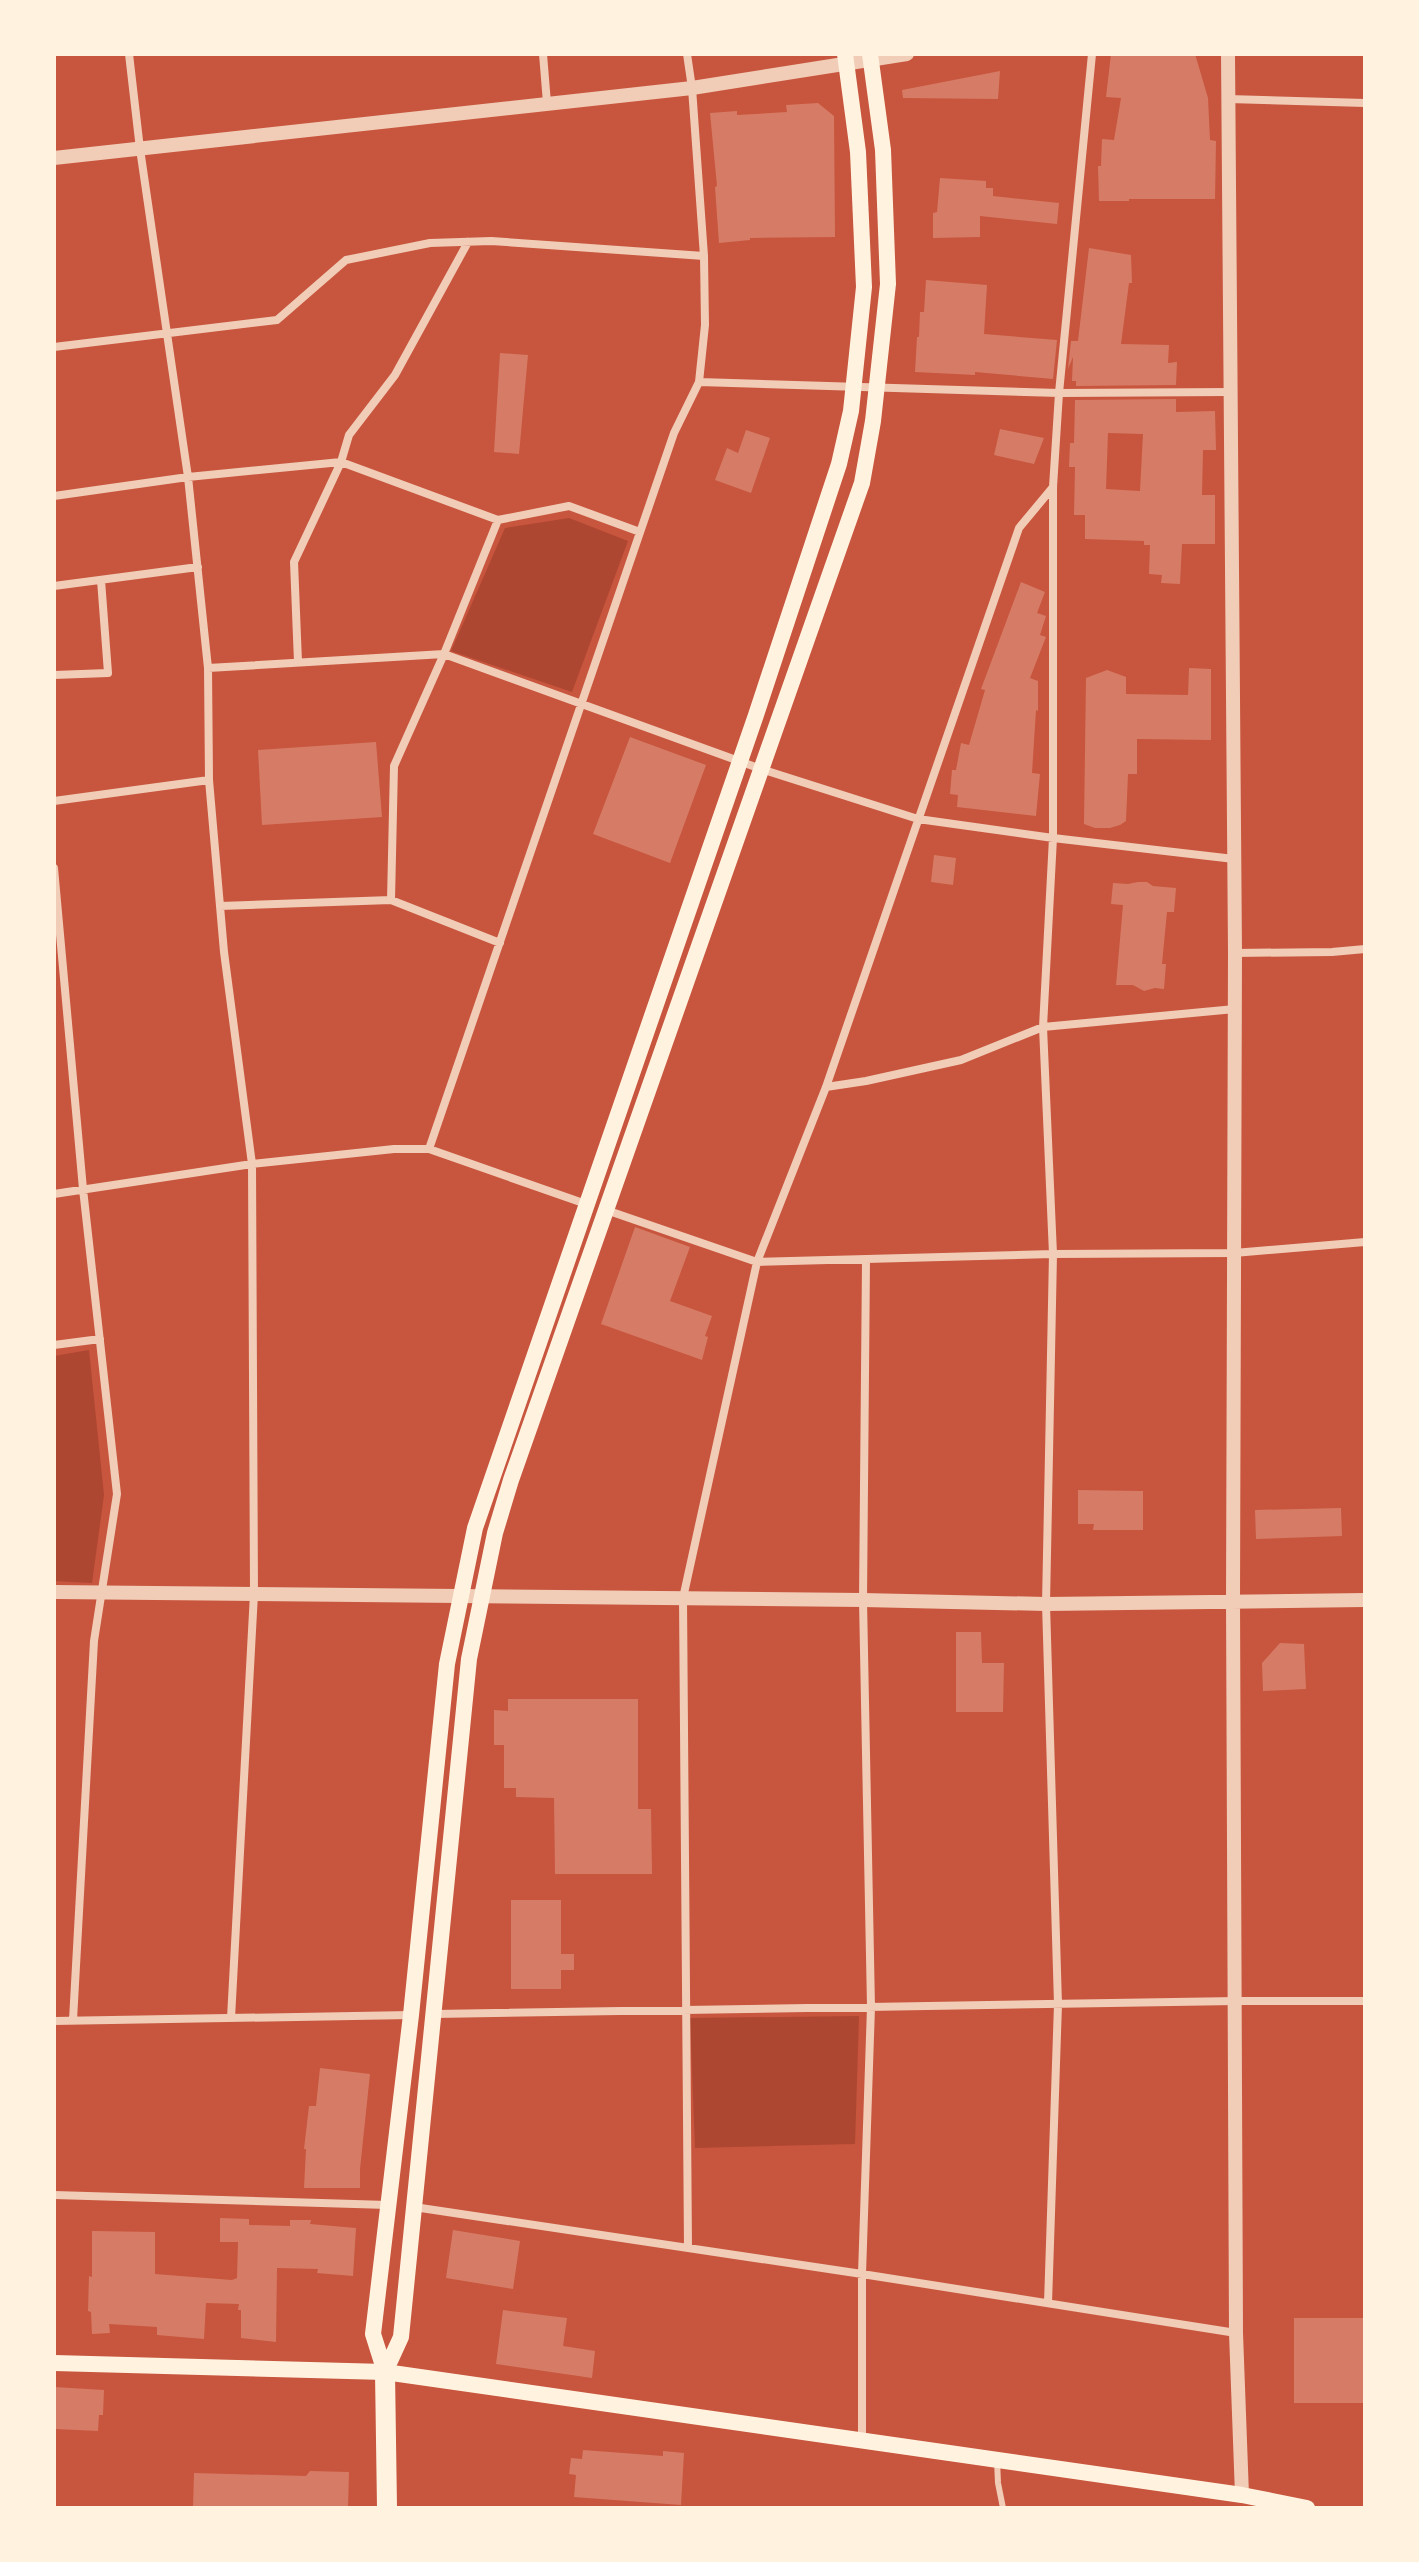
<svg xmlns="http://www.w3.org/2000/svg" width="1419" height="2562" viewBox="0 0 1419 2562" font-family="'IBM Plex Serif',serif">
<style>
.green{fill:#ae4732}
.building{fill:#d67c66;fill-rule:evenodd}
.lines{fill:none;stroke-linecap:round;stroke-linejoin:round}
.service{stroke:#f1ccb7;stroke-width:6}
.minor{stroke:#f1ccb7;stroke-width:8}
.tertiary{stroke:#f1ccb7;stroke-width:14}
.secondary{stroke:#fff3e0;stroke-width:16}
.primary{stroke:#fff3e0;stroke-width:20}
</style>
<rect width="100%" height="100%" fill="#c8553d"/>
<path class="green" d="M 569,518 L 628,541 L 572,692 L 451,651 L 505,528 Z
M 89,1350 L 104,1495 L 92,1583 L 54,1581 L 54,1356 Z
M 859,2016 L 855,2144 L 695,2148 L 690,2018 Z"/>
<path class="building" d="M 1111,54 L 1195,54 L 1208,98 L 1210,140 L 1216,141 L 1215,199 L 1129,199 L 1129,201 L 1099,201 L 1098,166 L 1101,166 L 1102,139 L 1114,140 L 1121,98 L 1106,97 Z
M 1000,71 L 998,99 L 903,98 L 902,90 Z
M 818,103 L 834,116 L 835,237 L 750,238 L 750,240 L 719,243 L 715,187 L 717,186 L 710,113 L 737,111 L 737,115 L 787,112 L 786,105 Z
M 940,178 L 986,181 L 986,188 L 993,188 L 993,196 L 1059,203 L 1057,224 L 980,216 L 980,237 L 933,238 L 933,213 L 937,212 Z
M 1089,248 L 1131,255 L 1132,283 L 1129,283 L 1121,344 L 1169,345 L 1168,363 L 1177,362 L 1176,385 L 1076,386 L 1076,381 L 1072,381 L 1073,357 L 1068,369 L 1071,341 L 1078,341 Z
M 926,280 L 987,285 L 984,334 L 1057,340 L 1053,379 L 975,372 L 975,375 L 915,372 L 917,337 L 919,337 L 920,312 L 924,312 Z
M 500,353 L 528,355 L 519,454 L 494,452 Z
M 1176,399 L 1176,412 L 1215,411 L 1216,450 L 1203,450 L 1202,495 L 1215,495 L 1215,544 L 1182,544 L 1180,584 L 1161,583 L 1162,575 L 1149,574 L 1150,545 L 1144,545 L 1144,541 L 1085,539 L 1085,515 L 1074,515 L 1075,467 L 1069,467 L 1070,443 L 1074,443 L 1075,400 ZM 1108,433 L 1143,434 L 1140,491 L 1106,489 Z
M 1000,429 L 1044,438 L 1034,464 L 994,455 Z
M 746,430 L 770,438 L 751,493 L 715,480 L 727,448 L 738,453 Z
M 1021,582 L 1045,592 L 1037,613 L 1046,616 L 1040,635 L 1046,637 L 1030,678 L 1038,681 L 1038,711 L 1036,710 L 1032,773 L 1040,774 L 1036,816 L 957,807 L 958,795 L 950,794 L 952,770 L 956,770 L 961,743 L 969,745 L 985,690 L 981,689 Z
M 1189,668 L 1211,669 L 1211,740 L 1137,739 L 1137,774 L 1128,774 L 1126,821 L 1120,825 L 1110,828 L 1095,828 L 1084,824 L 1086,678 L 1107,670 L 1126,677 L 1126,694 L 1188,695 Z
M 630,737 L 706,765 L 670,863 L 593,834 Z
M 376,742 L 382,817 L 262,825 L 258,750 Z
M 934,855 L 956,858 L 953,885 L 931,882 Z
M 1138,882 L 1147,882 L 1153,886 L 1176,888 L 1174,912 L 1167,912 L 1162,964 L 1166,964 L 1164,989 L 1155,988 L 1144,991 L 1133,985 L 1116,985 L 1123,905 L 1111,904 L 1113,883 L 1128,884 Z
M 635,1227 L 690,1247 L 670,1301 L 712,1316 L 705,1336 L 708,1337 L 702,1360 L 601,1324 Z
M 1078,1490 L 1143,1491 L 1143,1530 L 1093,1530 L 1094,1524 L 1078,1524 Z
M 1341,1508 L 1342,1536 L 1256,1539 L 1255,1510 Z
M 956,1632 L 981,1632 L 982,1663 L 1004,1663 L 1003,1712 L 956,1712 Z
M 1280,1643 L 1304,1644 L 1306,1689 L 1263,1691 L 1262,1663 Z
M 508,1699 L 638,1699 L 638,1809 L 651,1809 L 652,1874 L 555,1874 L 554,1798 L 516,1797 L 516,1788 L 504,1788 L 504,1745 L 494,1745 L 494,1710 L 508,1711 Z
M 511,1900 L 561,1900 L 561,1954 L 574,1954 L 574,1970 L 561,1970 L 561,1989 L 511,1989 Z
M 320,2068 L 370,2074 L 360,2169 L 360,2188 L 304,2188 L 306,2149 L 304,2149 L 309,2106 L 316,2106 Z
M 220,2218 L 249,2219 L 249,2225 L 290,2226 L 290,2220 L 311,2220 L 310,2224 L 356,2228 L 353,2276 L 317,2273 L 318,2269 L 277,2268 L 276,2342 L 241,2338 L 241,2310 L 238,2310 L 239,2304 L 206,2303 L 204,2339 L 157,2335 L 157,2327 L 109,2324 L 110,2333 L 92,2334 L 91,2312 L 88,2311 L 89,2276 L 92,2277 L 92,2231 L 155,2232 L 155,2274 L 232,2280 L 237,2278 L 238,2242 L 220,2242 Z
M 453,2230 L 520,2241 L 513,2289 L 446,2278 Z
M 503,2310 L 567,2318 L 563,2346 L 595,2351 L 592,2378 L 496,2364 Z
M 1294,2318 L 1365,2318 L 1365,2403 L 1294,2403 Z
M 54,2387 L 104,2390 L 103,2415 L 99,2415 L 98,2431 L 55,2429 Z
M 583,2450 L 663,2456 L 663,2451 L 684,2453 L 681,2505 L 574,2497 L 576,2475 L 569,2474 L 571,2458 L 582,2459 Z
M 310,2471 L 349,2472 L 348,2508 L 193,2508 L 194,2473 L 306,2476 Z"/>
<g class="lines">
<path class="service" d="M 997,2460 L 998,2483 L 1003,2508"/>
<path class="minor" d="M 129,54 L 140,149 L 188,477 L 208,668 L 209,780 L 224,952 L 252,1164 L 254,1594 L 231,2018
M 543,54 L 547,103
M 1228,99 L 1365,103
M 54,347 L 277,320 L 346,260 L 430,243 L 491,241 L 704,256
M 699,382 L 1059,393 L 1230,392
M 54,496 L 188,477 L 341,462 L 498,520 L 569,506 L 640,532
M 54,586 L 198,567
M 298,662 L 294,562 L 341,462 L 349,435 L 395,375 L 468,242
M 208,668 L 444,654 L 761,769 L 918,819 L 1053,838 L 1234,859
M 54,675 L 108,673 L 101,580
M 54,801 L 209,780
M 54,868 L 83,1189 L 117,1494 L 94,1641 L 73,2020
M 391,900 L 394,766 L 444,654 L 498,520
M 220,906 L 391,900 L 500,943
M 1235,953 L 1332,952 L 1365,949
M 826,1087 L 866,1081 L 961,1060 L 1043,1027 L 1235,1009
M 429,1149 L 674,433 L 699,382 L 705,325 L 704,256 L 692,88 L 687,54
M 54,1194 L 252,1164 L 394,1149 L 429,1149 L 586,1204
M 606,1210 L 757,1262 L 1053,1254 L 1234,1253 L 1365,1242
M 54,1345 L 100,1339
M 434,2014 L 1236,2001 L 1365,2001
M 54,2021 L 411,2015
M 54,2195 L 388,2205
M 414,2207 L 862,2274 L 1236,2333
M 688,2248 L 683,1598 L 757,1262 L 826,1087 L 1019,528 L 1053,487
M 1048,2303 L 1058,2004 L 1046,1604 L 1053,1254 L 1043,1027 L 1053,838 L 1053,487 L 1059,393 L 1092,54
M 862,2441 L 862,2274 L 871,2007 L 863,1600 L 866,1260"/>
<path class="tertiary" d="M 1228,54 L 1235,953 L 1233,1600 L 1236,2333 L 1242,2495
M 54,158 L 692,88 L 907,54
M 54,1592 L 863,1600 L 1046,1604 L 1365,1600"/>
<path class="secondary" d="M 54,2363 L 385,2372 L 1242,2495 L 1307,2508
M 385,2372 L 401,2337 L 469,1659 L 495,1533 L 511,1480 L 862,483 L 873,421 L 888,284 L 883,150 L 870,54
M 385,2372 L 373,2334 L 411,2015 L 447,1664 L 475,1528 L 756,715 L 839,464 L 851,411 L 864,287 L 858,152 L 845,54"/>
<path class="primary" d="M 385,2372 L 387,2508"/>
</g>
<rect width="1419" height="2562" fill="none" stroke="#fff3e0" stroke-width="112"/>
</svg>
